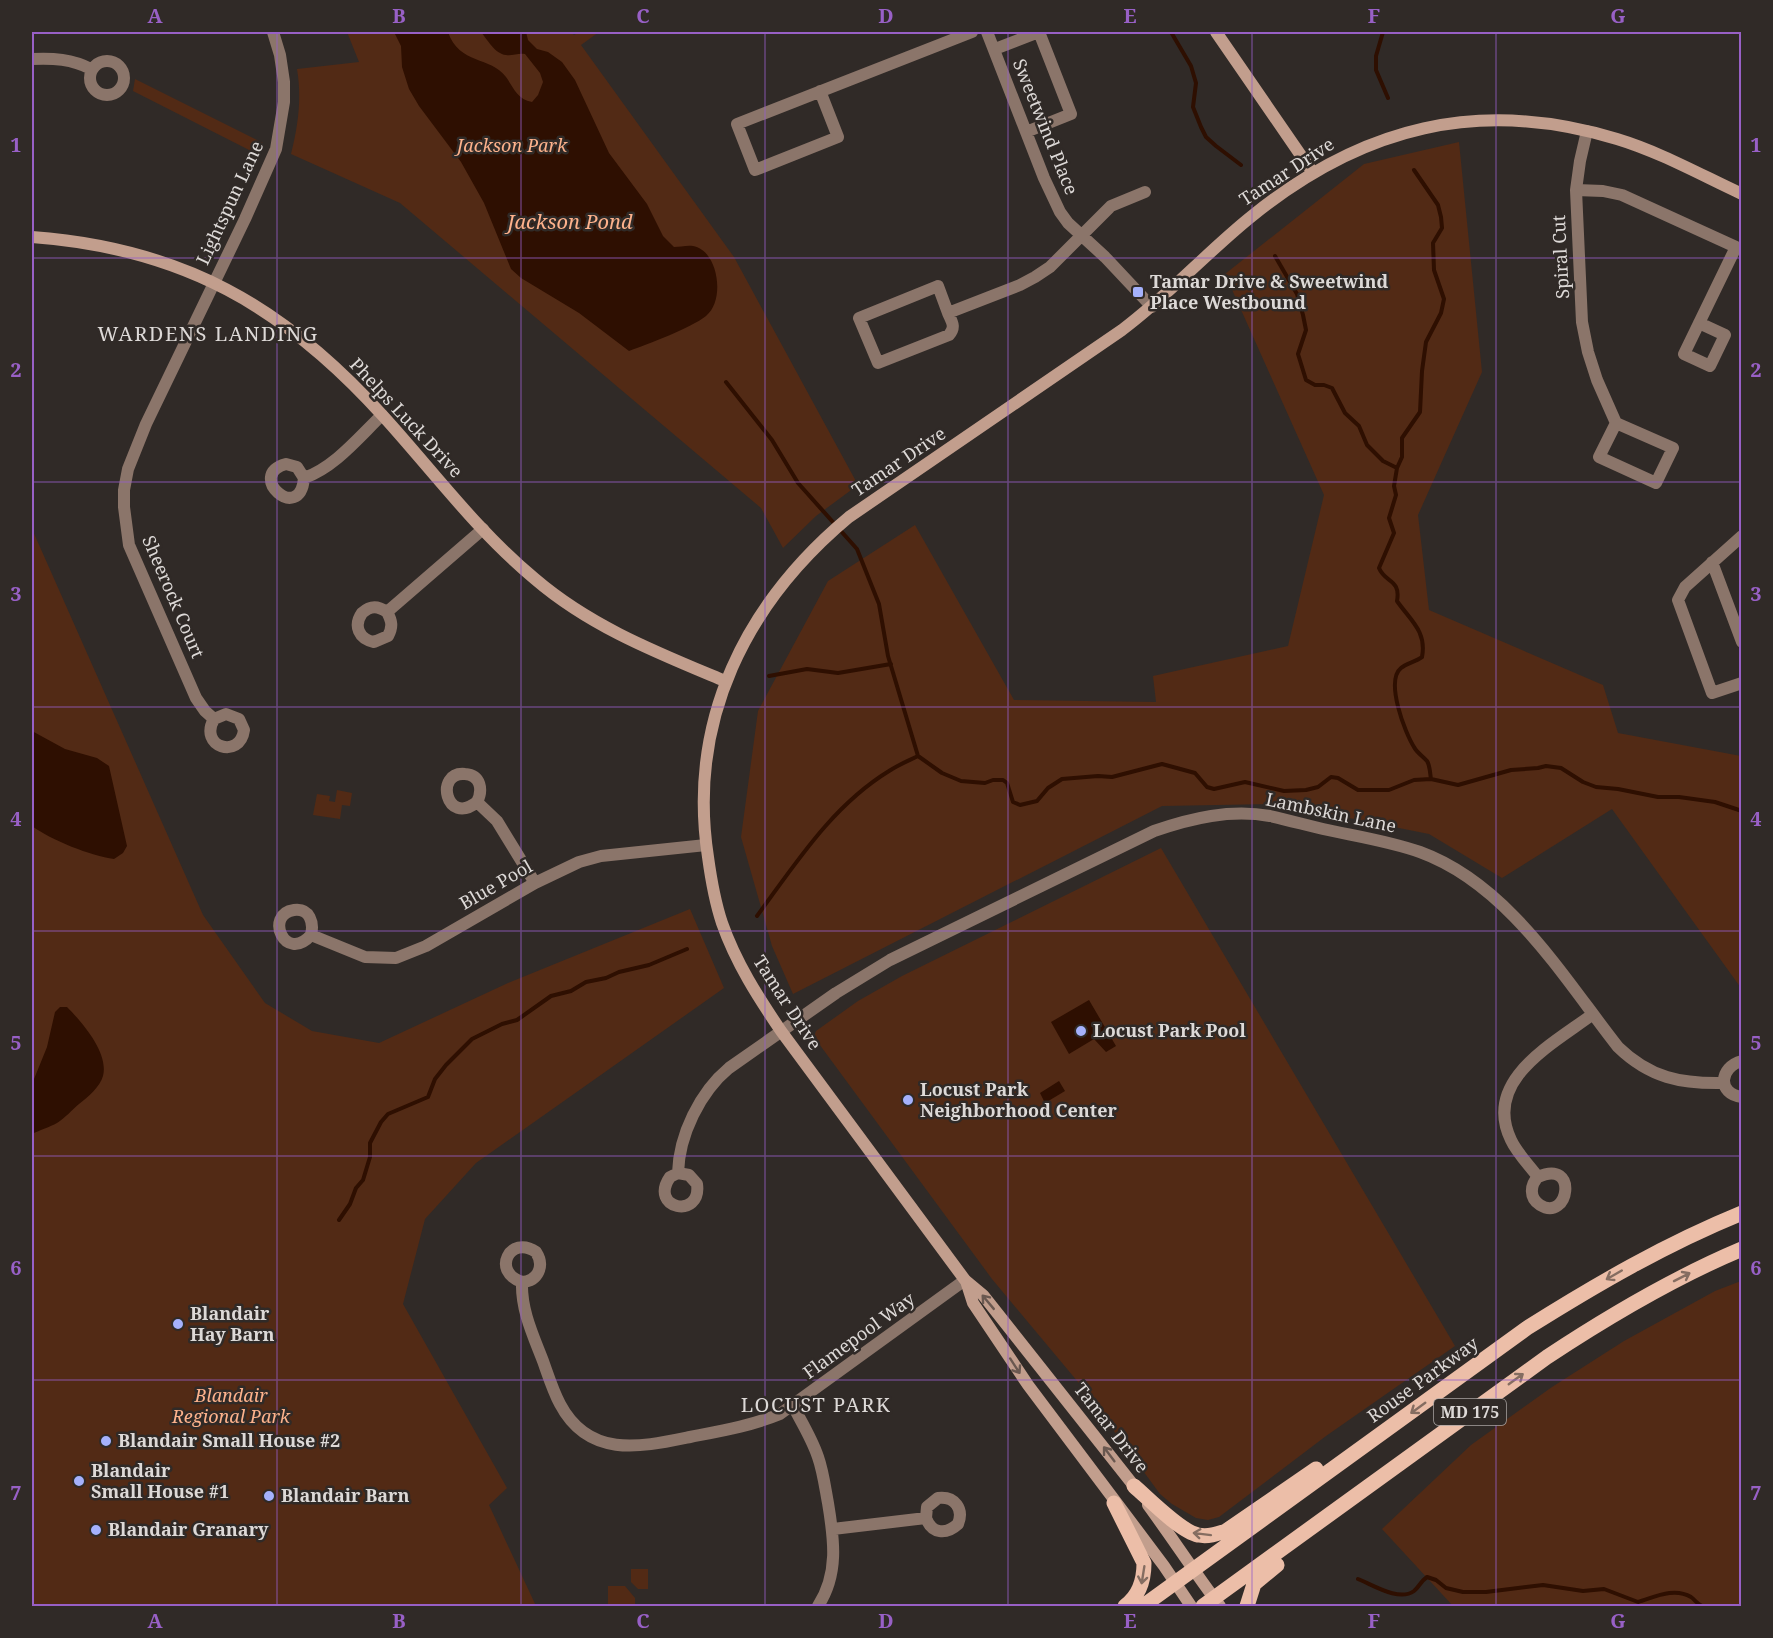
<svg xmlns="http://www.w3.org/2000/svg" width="1773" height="1638" viewBox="0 0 1773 1638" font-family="'Noto Serif',serif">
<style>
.green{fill:#522a15}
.water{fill:#2e0f01}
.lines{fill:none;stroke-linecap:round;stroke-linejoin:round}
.stream{stroke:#2e0f01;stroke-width:4}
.street{stroke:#8b756a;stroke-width:12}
.secondary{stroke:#c29e8d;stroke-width:12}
.primary{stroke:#ecbea8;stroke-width:15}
.oneway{stroke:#856d61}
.oneway2{stroke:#6a5850}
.grid{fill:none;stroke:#9860c6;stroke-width:1.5;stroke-opacity:0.55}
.poi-dot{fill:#a5b1fc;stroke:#302a27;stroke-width:2}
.labels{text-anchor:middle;stroke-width:5;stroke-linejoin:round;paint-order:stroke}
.shield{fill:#302a27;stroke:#a9a4a2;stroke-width:1.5}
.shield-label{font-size:16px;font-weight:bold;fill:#ddd9d7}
.street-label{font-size:18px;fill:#ddd9d7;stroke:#302a27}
.park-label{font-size:18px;font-style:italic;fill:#fdb28c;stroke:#302a27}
.poi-label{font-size:18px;font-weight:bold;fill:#ddd9d7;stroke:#302a27;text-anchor:start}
.water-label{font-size:20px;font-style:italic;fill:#feb28c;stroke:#302a27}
.neighbourhood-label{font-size:20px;letter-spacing:1.5px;fill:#ddd9d7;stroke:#302a27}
.neatline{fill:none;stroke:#9860c6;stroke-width:2}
.grid-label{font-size:20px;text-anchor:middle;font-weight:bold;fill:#9860c6}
</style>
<rect width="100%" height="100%" fill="#302a27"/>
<path class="green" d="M 347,32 L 571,32 L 574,35 L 579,32 L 599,32 L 581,45 L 734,257 L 858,485 L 816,516 L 783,548 L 761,508 L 400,203 L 291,154 C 298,126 302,98 297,69 L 359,62 Z
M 135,79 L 263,143 L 259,155 L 133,91 Z
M 1459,142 L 1482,372 L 1418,515 L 1429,610 L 1603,685 L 1618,733 L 1741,756 L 1741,988 L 1612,809 L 1502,878 L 1429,834 L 1279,804 L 1162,806 L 793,994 L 772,946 L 741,837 L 758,711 L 828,581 L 915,525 L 1014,700 L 1156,702 L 1153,676 L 1288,646 L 1324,495 L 1225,274 L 1364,164 Z
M 32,529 L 203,915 L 265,1003 L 312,1031 L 379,1043 L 508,983 L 690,909 L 724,988 L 476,1163 L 425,1219 L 403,1304 L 507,1488 L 489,1505 L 536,1606 L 32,1606 Z
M 337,790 L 352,793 L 350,806 L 342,805 L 340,819 L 313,815 L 317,794 L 330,796 L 329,801 L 335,802 Z
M 1161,848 L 1455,1346 L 1326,1436 L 1219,1517 L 1208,1520 L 1196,1518 L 1172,1504 L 1160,1494 L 1078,1382 L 992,1279 L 814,1037 L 816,1031 L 858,1001 L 902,976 Z
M 1741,1281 L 1741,1606 L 1453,1606 L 1382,1529 L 1471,1445 L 1552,1387 L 1624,1341 L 1715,1291 Z
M 631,1569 L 648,1569 L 648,1589 L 638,1589 L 631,1582 Z
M 608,1586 L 625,1586 L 635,1598 L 635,1606 L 608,1606 Z"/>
<path class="water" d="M 394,32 L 448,32 C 459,65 491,56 506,77 C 514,88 517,99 532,102 L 538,95 L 543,82 L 540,73 L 525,54 C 518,53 512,56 506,55 C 495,54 487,39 481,32 L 526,32 L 528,40 L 537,49 L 548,52 L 562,62 L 575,80 L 609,153 L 647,204 L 663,236 L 674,247 C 680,247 687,245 693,246 C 718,250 726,300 706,316 C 691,328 648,344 629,351 L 579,313 L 521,278 L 511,269 L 484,203 L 461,162 L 419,106 L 409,89 L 402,67 L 401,46 Z
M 32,731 L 65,749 L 97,758 L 109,766 L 127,846 L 123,853 L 114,859 C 91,856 51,840 32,826 Z
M 1089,1000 L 1116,1046 L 1106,1052 L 1094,1039 L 1069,1054 L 1051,1022 Z
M 60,1007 L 67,1007 C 82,1022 109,1053 103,1076 C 100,1087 88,1097 79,1104 C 72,1110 65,1118 57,1123 C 50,1127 40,1130 32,1134 L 32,1084 L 47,1047 L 55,1012 Z
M 1059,1081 L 1065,1091 L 1045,1103 L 1040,1093 Z"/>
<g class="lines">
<path class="stream" d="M 1171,32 L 1191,66 L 1196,83 L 1193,107 L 1201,127 L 1206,137 L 1216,146 L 1241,165
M 1383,32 L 1376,56 L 1376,70 L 1388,98
M 1414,170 L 1438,205 L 1441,217 L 1442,228 L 1433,243 L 1434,270 L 1444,299 L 1441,313 L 1426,342 L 1422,371 L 1420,412 L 1402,438 L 1402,457 L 1397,468 L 1394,486 L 1396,495 L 1389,518 L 1394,533 L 1379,568 C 1385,583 1401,579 1397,601 C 1410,620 1427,631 1422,657 C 1415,662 1407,663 1401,668 C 1385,681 1405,733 1414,747 C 1417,753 1423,756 1427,761 C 1430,765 1430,774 1431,779
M 1275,256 L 1297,294 L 1303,315 L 1306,330 L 1298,354 L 1306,380 L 1315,385 L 1324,385 L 1332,388 L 1345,413 L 1359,426 L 1367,445 L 1383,461 L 1397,468
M 726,382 L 772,440 L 798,483 L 857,549 L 879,604 L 888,656 L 918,756 L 942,773 L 961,781 L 985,783 L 993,780 L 1003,780 L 1007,783 L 1013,802 L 1020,805 L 1037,801 L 1048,788 L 1062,779 L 1098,776 L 1112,777 L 1162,764 L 1195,773 L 1207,787 L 1214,789 L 1245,782 L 1284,791 L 1306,790 L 1318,787 L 1331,777 L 1338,778 L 1358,790 L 1389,790 L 1414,780 L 1431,779 L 1458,785 L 1511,770 L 1538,768 L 1546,766 L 1561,768 L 1583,782 L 1596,787 L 1618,789 L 1658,797 L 1679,797 L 1715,802 L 1742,811
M 769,676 L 807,669 L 838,673 L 891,664
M 757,916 C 796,863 832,806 889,771 C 898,765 908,761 918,756
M 339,1220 L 350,1204 L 356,1188 L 363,1180 L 370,1157 L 370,1143 L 381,1122 L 388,1114 L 428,1097 L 435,1079 L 446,1065 L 472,1039 L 502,1024 L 517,1020 L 551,996 L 571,991 L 586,982 L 606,978 L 619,972 L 649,965 L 687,949
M 1358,1579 C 1373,1585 1399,1602 1414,1591 C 1419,1587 1421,1581 1427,1577 L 1436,1580 L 1446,1588 L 1463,1592 L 1486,1592 L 1543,1585 L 1583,1591 L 1604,1589 L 1638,1602 C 1655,1597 1674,1587 1691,1597 C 1695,1600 1697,1604 1702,1606"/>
<path class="street" d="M 987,32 L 1044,178 L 1060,212 L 1068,223 L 1105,257 L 1152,307
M 995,49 L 1039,32 L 1071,114 L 1026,132
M 32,59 C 53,58 72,59 91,69
M90 78a17 17 0 1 1 34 0a17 17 0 1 1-34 0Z
M 820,91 L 838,137 L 755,170 L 737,124 L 972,32
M 1587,131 L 1580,161 L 1576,190 L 1582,322 L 1588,352 L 1597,380 L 1616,423 L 1673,448 L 1656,483 L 1599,457 L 1616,423
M 1576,190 L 1603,191 L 1622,195 L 1736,247 L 1684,354 L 1710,366 L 1725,335 L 1699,323
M 948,313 L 938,286 L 859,318 L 878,363 L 949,335 C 956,327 952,322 948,313 L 1020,285 L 1035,277 L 1050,267 L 1111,206 L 1145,192
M 304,478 L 297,467 L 286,464 C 245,475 300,525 304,478 C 335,467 359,437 382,415
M 1742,536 L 1685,587 L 1678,600 L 1712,693 L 1742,683
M 1712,562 L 1742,642
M 387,612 C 392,621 393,627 388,636 L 374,642 C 359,639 353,626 362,613 C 371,605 378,606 387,612 L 483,529
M 214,719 L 226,714 L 239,719 L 244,730 C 240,760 198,747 214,719 L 205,711 L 196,698 L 129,545 L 124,507 L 124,490 L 128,469 L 146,424 L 245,219 L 276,149 L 284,102 L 284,82 L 280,55 L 273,32
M 477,802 C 446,827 434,771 465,774 C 481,775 483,790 477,802 L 497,821 L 535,883
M 311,935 C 314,923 310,908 294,910 C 264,914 285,964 311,935 L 365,957 L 396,958 L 426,946 L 535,883 L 579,862 L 601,856 L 706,845
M 1742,1061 C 1719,1067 1717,1094 1742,1097
M 678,1173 L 689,1175 L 697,1184 C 702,1220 648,1209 670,1177 L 678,1173 C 679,1135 700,1092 729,1068 L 836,993 L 890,960 L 1154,831 C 1192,818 1230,809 1270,816 C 1288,820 1306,825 1323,829 C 1355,836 1389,841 1420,852 C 1508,884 1563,977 1618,1047 C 1650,1078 1681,1084 1724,1083
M 1538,1177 C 1579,1158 1569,1223 1540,1205 C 1529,1198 1530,1185 1538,1177 C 1529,1165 1517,1153 1511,1140 C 1482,1080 1553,1044 1593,1014
M 522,1282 C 538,1281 545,1266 536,1252 C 510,1234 491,1272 522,1282 C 521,1310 533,1335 543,1361 C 548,1375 553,1391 560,1404 C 589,1459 641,1447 690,1437 C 721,1431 751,1426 780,1414 L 965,1280
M 793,1406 C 802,1423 812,1439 818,1457 C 823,1471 825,1487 828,1503 C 834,1539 839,1574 818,1606
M 833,1529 L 926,1518 C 932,1534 946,1535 958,1524 C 964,1509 955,1496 938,1498 L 927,1507 L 926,1518"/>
<path class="secondary" d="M 1216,32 L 1313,173
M 32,237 C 182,248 284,306 384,417 C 433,471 478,532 535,579 C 591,627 658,653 725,681
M 966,1281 L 973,1303 L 1028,1385 L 1164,1566 L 1191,1606
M 1138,1491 L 983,1295 L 965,1280 L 781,1031 C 758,997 736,963 722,923 C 715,902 711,879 708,857 C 687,720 746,603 849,517 L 1122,330 C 1169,295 1207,252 1252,216 C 1362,127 1479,97 1617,139 C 1660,152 1701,175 1742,194
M 1148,1505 C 1173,1539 1195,1573 1220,1606"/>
<path class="primary" d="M 1134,1486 C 1149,1499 1181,1532 1198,1535 C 1208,1537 1217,1534 1226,1531 L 1316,1469
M 1114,1503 L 1144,1563 C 1144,1581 1139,1596 1125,1606
M 1143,1606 L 1527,1328 C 1597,1284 1666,1244 1742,1213
M 1203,1606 L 1547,1357 C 1609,1316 1673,1278 1742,1249
M 1247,1606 L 1254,1584 L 1277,1565"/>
</g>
<defs><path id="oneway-shaft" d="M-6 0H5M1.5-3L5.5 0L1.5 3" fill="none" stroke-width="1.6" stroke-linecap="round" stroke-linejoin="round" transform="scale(1.5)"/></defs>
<g class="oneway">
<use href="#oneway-shaft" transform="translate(1614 1275) rotate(150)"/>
<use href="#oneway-shaft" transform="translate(1682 1277) rotate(-27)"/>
<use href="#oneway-shaft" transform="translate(1516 1379) rotate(-36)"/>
<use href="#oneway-shaft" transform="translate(1418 1408) rotate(144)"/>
<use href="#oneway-shaft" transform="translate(1202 1534) rotate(-173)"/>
<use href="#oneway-shaft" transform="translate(1143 1575) rotate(99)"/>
</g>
<g class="oneway2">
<use href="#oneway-shaft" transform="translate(988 1302) rotate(-130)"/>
<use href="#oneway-shaft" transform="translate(1015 1366) rotate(57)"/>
<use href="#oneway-shaft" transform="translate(1109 1454) rotate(-127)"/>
</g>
<path class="grid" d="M 277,32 L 277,1606M 521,32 L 521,1606M 765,32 L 765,1606M 1008,32 L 1008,1606M 1252,32 L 1252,1606M 1496,32 L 1496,1606M 32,258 L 1742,258M 32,482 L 1742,482M 32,707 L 1742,707M 32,931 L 1742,931M 32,1156 L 1742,1156M 32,1380 L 1742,1380"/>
<g class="poi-dot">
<rect x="1132" y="286" width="12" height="12" rx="3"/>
<circle cx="1081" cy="1031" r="6"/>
<circle cx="908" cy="1100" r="6"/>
<circle cx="178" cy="1324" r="6"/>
<circle cx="106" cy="1441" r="6"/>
<circle cx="79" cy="1481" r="6"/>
<circle cx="269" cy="1496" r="6"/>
<circle cx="96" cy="1530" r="6"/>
</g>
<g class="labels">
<rect class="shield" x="1434" y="1399" width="72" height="26" rx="4.5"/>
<g class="shield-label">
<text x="1470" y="1418">MD 175</text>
</g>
<g class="street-label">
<text transform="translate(1045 127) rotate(68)" y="6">Sweetwind Place</text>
<text transform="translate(1287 172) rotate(-33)" y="6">Tamar Drive</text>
<text transform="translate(230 203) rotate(-65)" y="6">Lightspun Lane</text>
<text transform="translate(1561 257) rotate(-93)" y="6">Spiral Cut</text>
<text transform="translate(406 418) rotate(47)" y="6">Phelps Luck Drive</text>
<text transform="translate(899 462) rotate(-34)" y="6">Tamar Drive</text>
<text transform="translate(173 597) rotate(67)" y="6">Sheerock Court</text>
<text transform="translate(1331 813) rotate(12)" y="6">Lambskin Lane</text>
<text transform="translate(496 885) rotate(-30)" y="6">Blue Pool</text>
<text transform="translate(787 1003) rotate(57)" y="6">Tamar Drive</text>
<text transform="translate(859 1336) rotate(-36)" y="6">Flamepool Way</text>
<text transform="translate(1423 1380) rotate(-36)" y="6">Rouse Parkway</text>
<text transform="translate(1111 1428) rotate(52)" y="6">Tamar Drive</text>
</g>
<g class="park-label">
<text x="512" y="152">Jackson Park</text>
<text x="231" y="1402">Blandair<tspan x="231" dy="21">Regional Park</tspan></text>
</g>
<g class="poi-label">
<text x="1150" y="288">Tamar Drive &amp; Sweetwind<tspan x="1150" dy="21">Place Westbound</tspan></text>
<text x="1093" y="1037">Locust Park Pool</text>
<text x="920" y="1096">Locust Park<tspan x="920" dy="21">Neighborhood Center</tspan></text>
<text x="190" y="1320">Blandair<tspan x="190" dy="21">Hay Barn</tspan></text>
<text x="118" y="1447">Blandair Small House #2</text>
<text x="91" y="1477">Blandair<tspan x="91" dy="21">Small House #1</tspan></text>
<text x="281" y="1502">Blandair Barn</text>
<text x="108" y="1536">Blandair Granary</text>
</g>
<g class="water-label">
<text x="570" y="229">Jackson Pond</text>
</g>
<g class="neighbourhood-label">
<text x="208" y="341">WARDENS LANDING</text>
<text x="816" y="1412">LOCUST PARK</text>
</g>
</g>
<rect width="1773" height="1638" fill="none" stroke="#302a27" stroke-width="66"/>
<rect x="33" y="33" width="1707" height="1572" class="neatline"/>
<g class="grid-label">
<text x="155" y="23">A</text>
<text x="399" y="23">B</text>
<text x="643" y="23">C</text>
<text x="886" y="23">D</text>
<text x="1130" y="23">E</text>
<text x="1374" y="23">F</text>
<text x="1618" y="23">G</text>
<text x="16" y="152">1</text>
<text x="1756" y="152">1</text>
<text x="16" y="377">2</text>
<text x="1756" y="377">2</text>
<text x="16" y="601">3</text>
<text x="1756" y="601">3</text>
<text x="16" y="826">4</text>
<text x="1756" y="826">4</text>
<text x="16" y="1050">5</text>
<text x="1756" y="1050">5</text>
<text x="16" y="1275">6</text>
<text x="1756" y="1275">6</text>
<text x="16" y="1500">7</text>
<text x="1756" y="1500">7</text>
<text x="155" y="1628">A</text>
<text x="399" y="1628">B</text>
<text x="643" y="1628">C</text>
<text x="886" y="1628">D</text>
<text x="1130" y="1628">E</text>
<text x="1374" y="1628">F</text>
<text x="1618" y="1628">G</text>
</g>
</svg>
